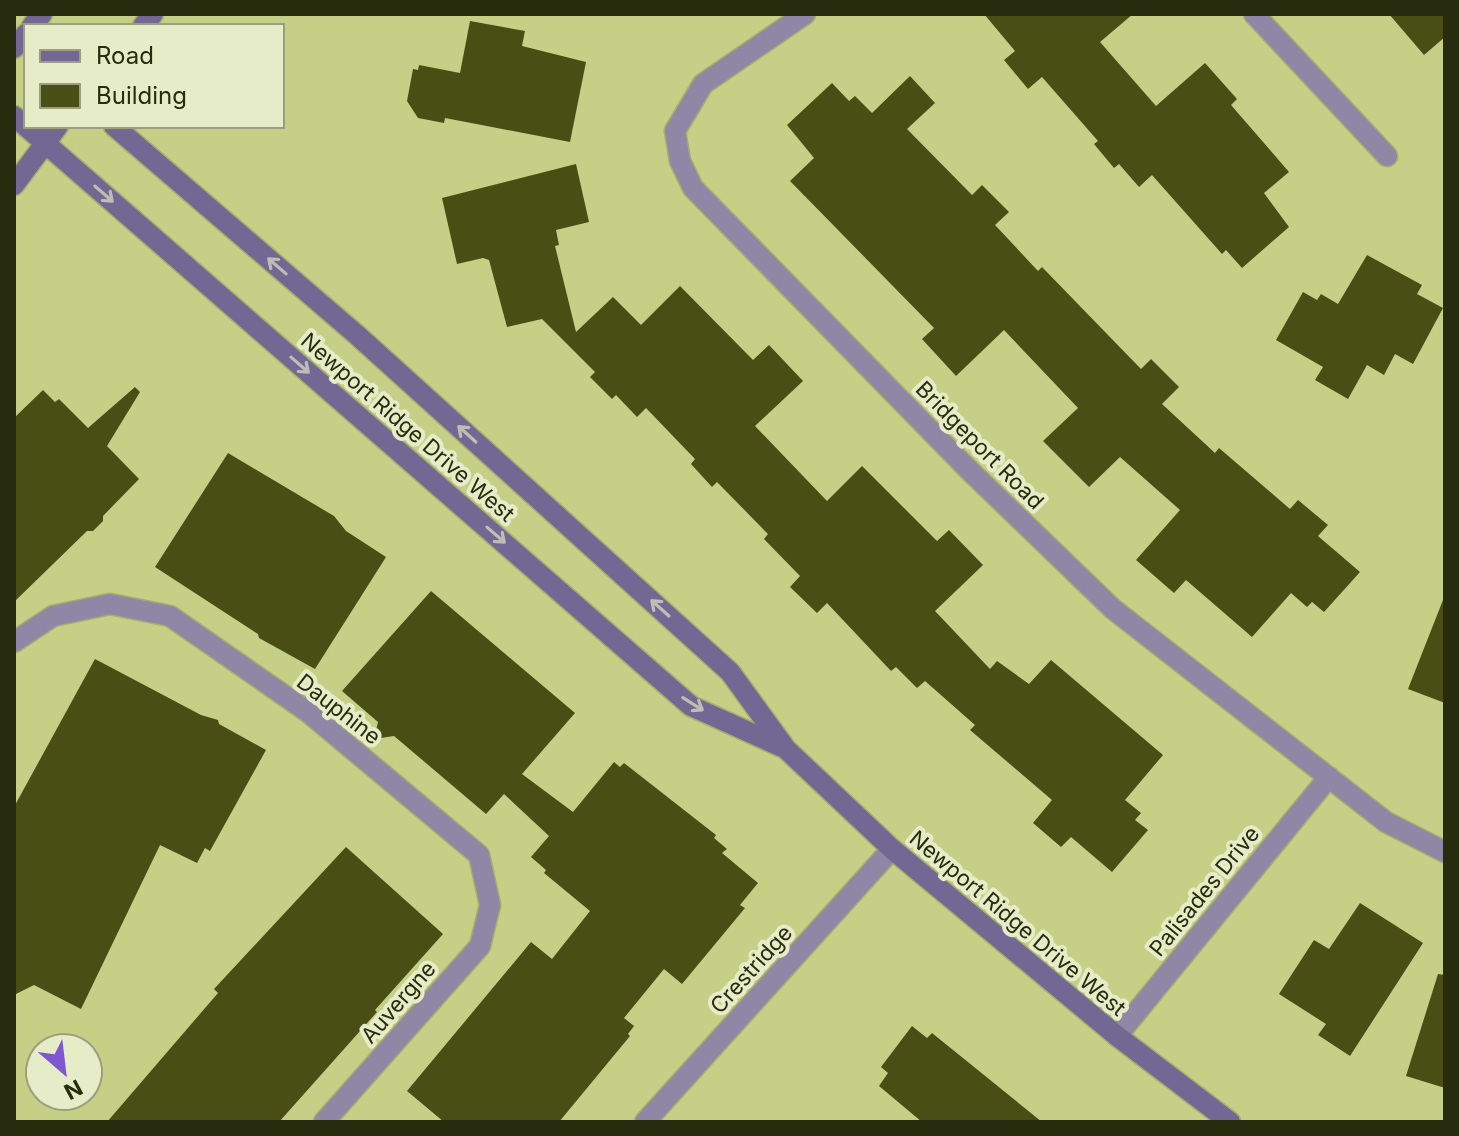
<svg xmlns="http://www.w3.org/2000/svg" width="1459" height="1136" viewBox="0 0 1459 1136" font-family="Inter,sans-serif">
<style>
.building{fill:#494f14}
.lines{fill:none;stroke-linecap:round;stroke-linejoin:round}
.street-casing{stroke:#a6ae6e;stroke-width:23}
.secondary-casing{stroke:#a6ae6e;stroke-width:23}
.street{stroke:#8e87a6;stroke-width:20}
.secondary{stroke:#736894;stroke-width:20}
.oneway{stroke:#bebeb6}
.labels{text-anchor:middle;stroke-width:8;stroke-linejoin:round;paint-order:stroke}
.street-label{font-size:22px;fill:#282c0e;stroke:#e6ecc8}
</style>
<rect width="100%" height="100%" fill="#c5cf86"/>
<path class="building" d="M 984,14 L 1133,14 L 1100,42 L 1156,106 L 1205,63 L 1237,99 L 1231,105 L 1289,172 L 1264,193 L 1289,227 L 1242,268 L 1226,250 L 1222,254 L 1152,175 L 1139,187 L 1119,164 L 1114,168 L 1094,144 L 1098,141 L 1042,77 L 1028,89 L 1004,60 L 1015,51 Z
M 1389,14 L 1445,14 L 1445,37 L 1424,55 Z
M 470,21 L 525,31 L 522,46 L 586,62 L 570,142 L 445,118 L 444,123 L 418,118 L 407,101 L 413,69 L 418,70 L 419,65 L 460,73 Z
M 910,76 L 935,103 L 907,129 L 972,195 L 982,185 L 1009,212 L 995,225 L 1038,271 L 1042,267 L 1141,369 L 1151,359 L 1179,387 L 1162,404 L 1215,453 L 1219,448 L 1290,509 L 1298,500 L 1328,525 L 1318,536 L 1360,572 L 1324,612 L 1312,602 L 1307,607 L 1291,593 L 1252,637 L 1186,580 L 1174,593 L 1136,560 L 1180,510 L 1120,457 L 1089,487 L 1043,441 L 1078,408 L 1004,330 L 956,376 L 922,339 L 934,328 L 790,181 L 814,158 L 787,125 L 832,83 L 849,101 L 855,96 L 872,113 Z
M 576,164 L 589,222 L 556,230 L 559,245 L 555,246 L 576,332 L 613,297 L 641,325 L 680,286 L 753,360 L 769,345 L 803,381 L 755,426 L 827,501 L 862,466 L 937,541 L 949,530 L 983,565 L 935,611 L 990,669 L 997,661 L 1029,684 L 1051,660 L 1163,755 L 1125,800 L 1141,813 L 1135,820 L 1148,830 L 1112,872 L 1071,837 L 1061,847 L 1033,823 L 1052,800 L 970,730 L 975,725 L 925,681 L 917,688 L 896,667 L 891,671 L 827,603 L 817,613 L 790,587 L 800,576 L 764,539 L 768,534 L 717,482 L 712,487 L 691,464 L 695,459 L 646,408 L 637,417 L 616,395 L 612,399 L 590,377 L 595,372 L 542,319 L 507,327 L 489,260 L 483,258 L 457,264 L 442,198 Z
M 1367,255 L 1422,285 L 1417,294 L 1443,308 L 1413,364 L 1395,354 L 1384,375 L 1367,365 L 1348,399 L 1315,380 L 1323,367 L 1276,340 L 1303,292 L 1317,300 L 1321,294 L 1338,304 Z
M 135,387 L 140,392 L 107,446 L 139,479 L 103,516 L 103,521 L 93,531 L 87,531 L 14,602 L 14,418 L 43,390 L 55,402 L 59,399 L 88,428 Z
M 228,453 L 334,516 L 346,531 L 386,557 L 315,669 L 259,638 L 258,634 L 155,567 Z
M 431,591 L 575,713 L 522,774 L 573,812 L 614,762 L 620,767 L 624,763 L 716,835 L 714,838 L 727,849 L 722,853 L 758,883 L 740,905 L 745,908 L 682,984 L 664,969 L 624,1018 L 634,1026 L 628,1034 L 630,1036 L 559,1122 L 444,1122 L 407,1091 L 531,942 L 552,959 L 590,911 L 544,873 L 546,870 L 531,857 L 549,836 L 504,794 L 486,814 L 394,736 L 374,739 L 378,722 L 342,691 Z
M 1443,600 L 1445,600 L 1445,703 L 1408,689 Z
M 95,659 L 201,715 L 218,720 L 219,724 L 266,750 L 210,851 L 205,848 L 197,863 L 160,845 L 81,1009 L 34,985 L 14,995 L 14,807 Z
M 346,847 L 443,934 L 375,1010 L 377,1012 L 279,1122 L 107,1122 L 218,993 L 214,989 Z
M 1360,903 L 1423,943 L 1350,1056 L 1318,1035 L 1326,1024 L 1279,994 L 1314,940 L 1329,949 Z
M 1438,974 L 1445,975 L 1445,1088 L 1406,1076 Z
M 912,1026 L 927,1038 L 932,1033 L 1042,1122 L 922,1122 L 879,1086 L 888,1073 L 881,1067 Z"/>
<g class="lines">
<g class="street-casing">
<path id="street" d="M 805,14 L 703,84 L 675,131 L 680,161 L 693,188 L 969,470 L 1113,609 L 1386,822 L 1445,852
M 1254,14 L 1387,156
M 14,642 L 53,616 L 110,604 L 170,616 L 308,712 L 479,855 L 490,905 L 480,946 L 324,1122
M 1117,1036 L 1329,777
M 645,1122 L 892,849"/>
</g>
<g class="secondary-casing">
<path id="secondary" d="M 32,26 L 42,14
M 143,26 L 153,14
M 14,48 L 26,34
M 14,116 L 691,706 L 782,747
M 114,126 L 357,335 L 730,672 L 786,749 L 892,849 L 1117,1036 L 1230,1122
M 14,185 L 58,126"/>
</g>
<use href="#street" class="street"/>
<use href="#secondary" class="secondary"/>
</g>
<defs><path id="oneway-shaft" d="M-6 0H5M1.5-3L5.5 0L1.5 3" fill="none" stroke-width="1.6" stroke-linecap="round" stroke-linejoin="round" transform="scale(2)"/></defs>
<g class="oneway">
<use href="#oneway-shaft" transform="translate(104 194) rotate(41)"/>
<use href="#oneway-shaft" transform="translate(277 266) rotate(-139)"/>
<use href="#oneway-shaft" transform="translate(300 365) rotate(41)"/>
<use href="#oneway-shaft" transform="translate(467 434) rotate(-138)"/>
<use href="#oneway-shaft" transform="translate(496 535) rotate(41)"/>
<use href="#oneway-shaft" transform="translate(660 608) rotate(-138)"/>
<use href="#oneway-shaft" transform="translate(693 704) rotate(32)"/>
</g>
<g class="labels">
<g class="street-label">
<text transform="translate(408 427) rotate(41)" y="8">Newport Ridge Drive West</text>
<text transform="translate(980 445) rotate(45)" y="8">Bridgeport Road</text>
<text transform="translate(339 709) rotate(38)" y="8">Dauphine</text>
<text transform="translate(1204 891) rotate(-51)" y="8">Palisades Drive</text>
<text transform="translate(1018 923) rotate(40)" y="8">Newport Ridge Drive West</text>
<text transform="translate(751 969) rotate(-48)" y="8">Crestridge</text>
<text transform="translate(398 1002) rotate(-49)" y="8">Auvergne</text>
</g>
</g>
<rect width="1459" height="1136" fill="none" stroke="#282c0e" stroke-width="32"/>
<rect x="24" y="24" width="260" height="104" fill="#e6ecc8" stroke="#9a9f7e" stroke-width="2"/>
<rect x="40" y="50" width="40" height="12" fill="#736894" stroke="#9a9f7e" stroke-width="2"/>
<text x="96" y="64" font-size="24" fill="#282c0e">Road</text>
<rect x="40" y="84" width="40" height="24" fill="#494f14" stroke="#9a9f7e" stroke-width="2"/>
<text x="96" y="104" font-size="24" fill="#282c0e">Building</text>
<g transform="translate(64 1072) rotate(152)"><circle r="38" fill="#e6ecc8" stroke="#9a9f7e" stroke-width="2"/>
<path d="M0-6L14 30L0 20L-14 30Z" fill="#7f57d1"/>
<text y="-12" font-size="22" font-weight="bold" text-anchor="middle" fill="#282c0e">N</text>
</g>
</svg>
